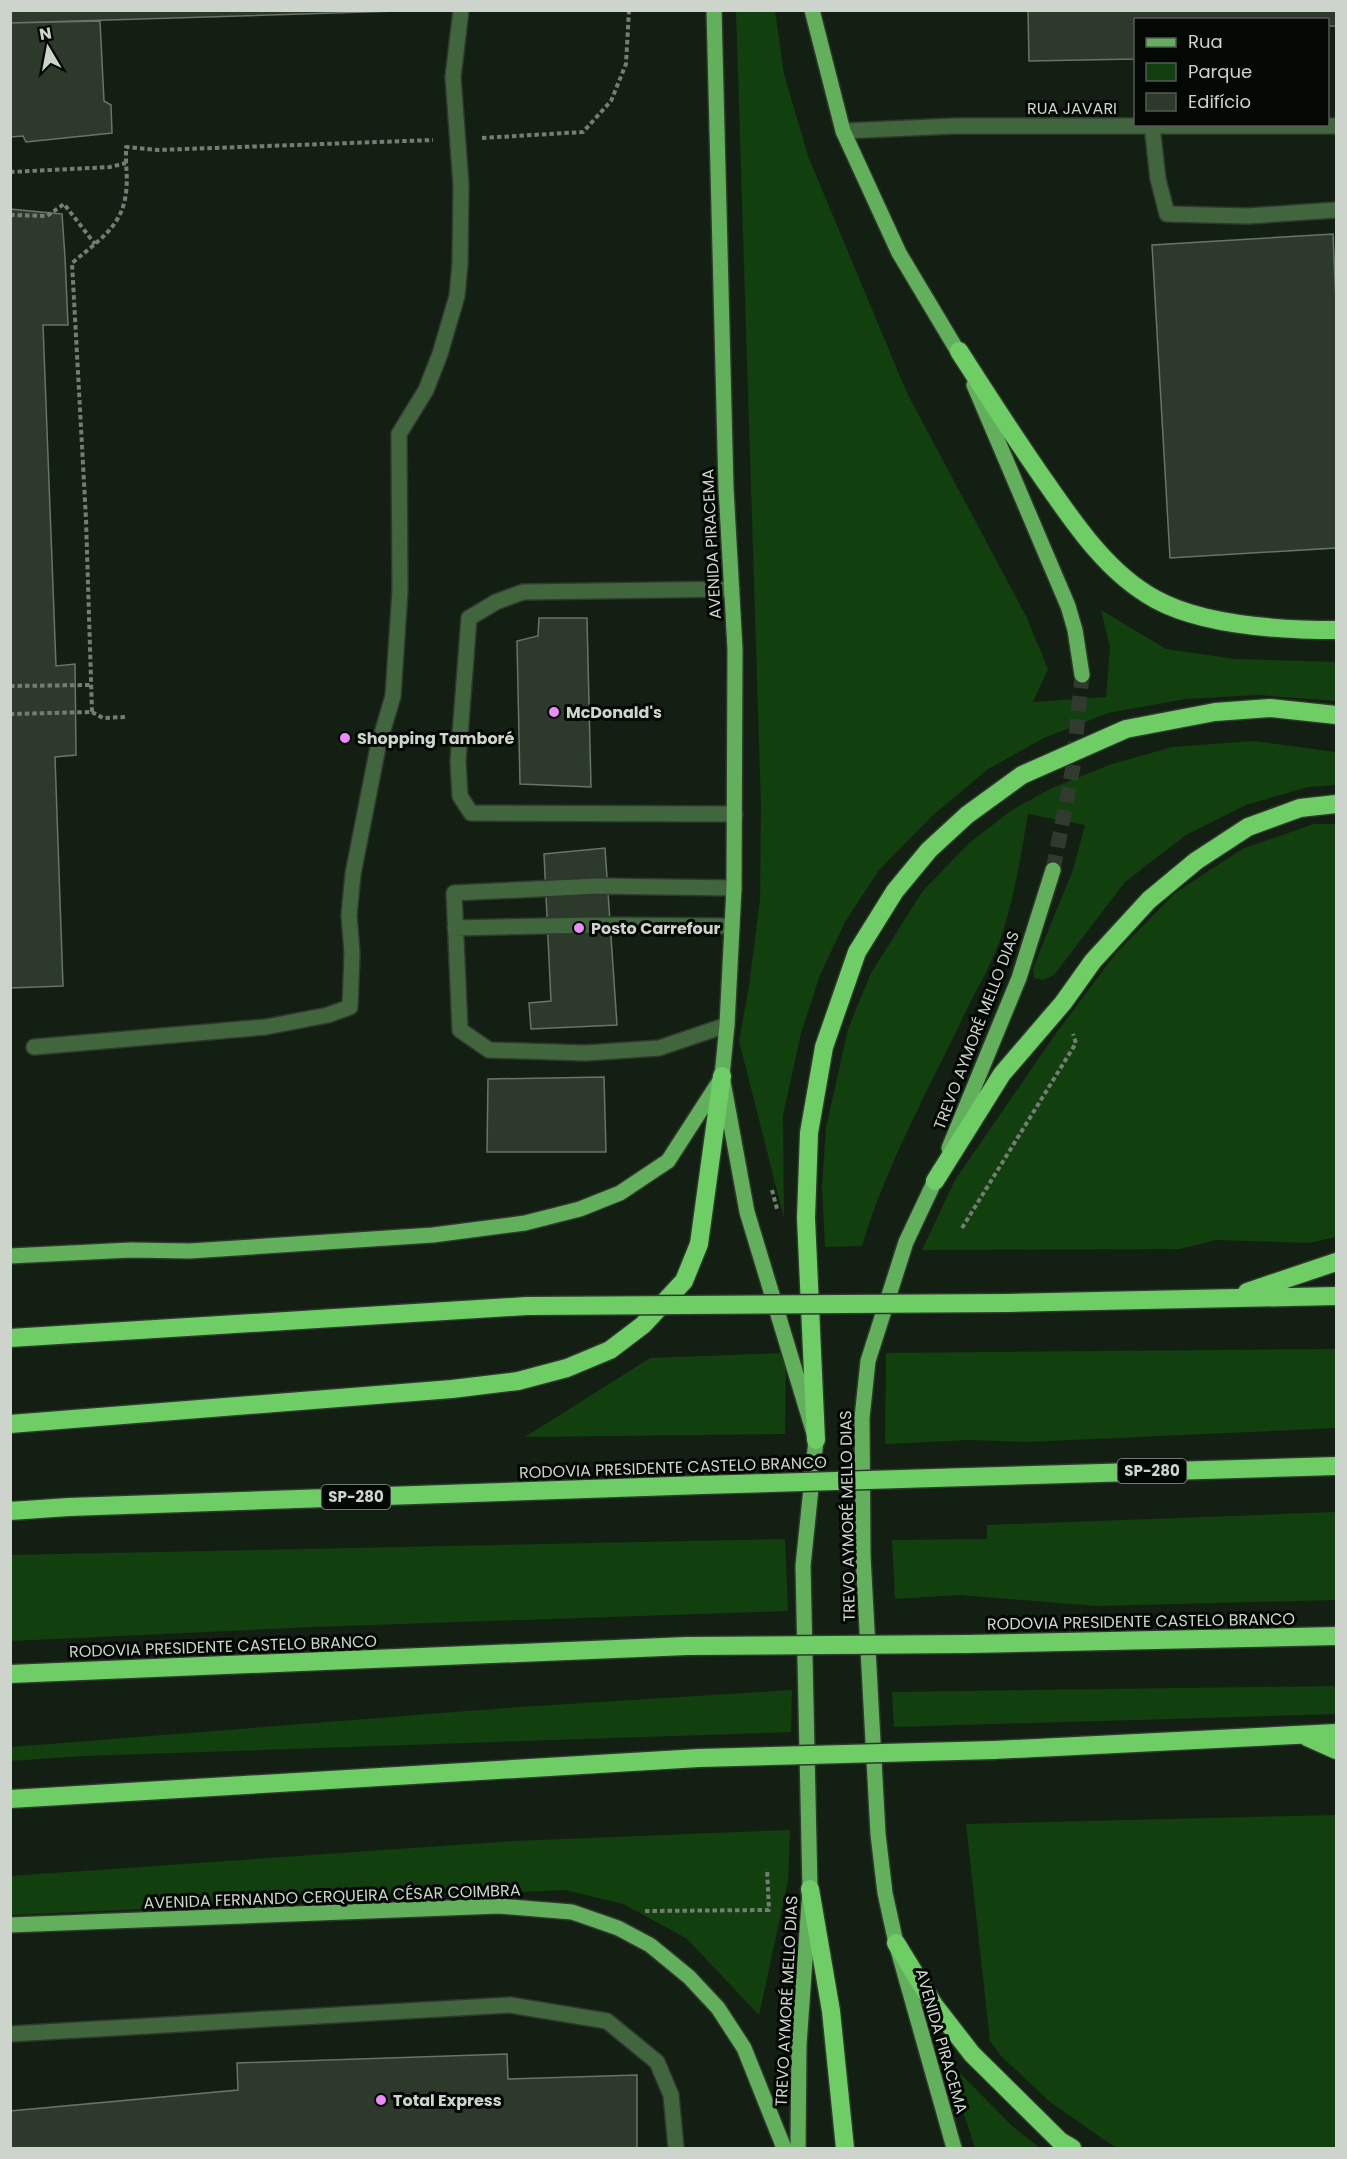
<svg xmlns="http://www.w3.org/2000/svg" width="1347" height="2159" viewBox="0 0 1347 2159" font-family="Poppins,sans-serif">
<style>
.green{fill:#113f0e}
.building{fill:#2d392b;stroke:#677566;stroke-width:1.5}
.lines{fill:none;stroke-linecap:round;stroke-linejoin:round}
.major-tunnel{stroke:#303a2f;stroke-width:15;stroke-dasharray:15 8;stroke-linecap:butt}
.minor-casing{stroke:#2e382d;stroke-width:18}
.major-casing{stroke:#2e382d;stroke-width:18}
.highway-casing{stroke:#2e382d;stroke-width:21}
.path{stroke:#747d73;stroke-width:4;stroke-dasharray:4.5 3;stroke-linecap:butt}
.minor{stroke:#41653d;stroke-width:15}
.major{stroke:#62b05b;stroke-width:15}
.highway{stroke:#6fcd66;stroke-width:18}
.highway-bridge-casing{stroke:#2e382d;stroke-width:21;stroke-linecap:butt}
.highway-bridge{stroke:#6fcd66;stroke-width:18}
.poi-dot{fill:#ec8cfb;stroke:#040804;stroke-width:2}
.labels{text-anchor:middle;stroke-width:6;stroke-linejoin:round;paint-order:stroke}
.shield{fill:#040804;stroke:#90978f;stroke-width:1.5}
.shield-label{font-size:15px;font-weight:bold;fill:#ccd4cb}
.street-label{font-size:16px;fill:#ccd4cb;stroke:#040804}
.poi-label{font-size:16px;font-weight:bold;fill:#ccd4cb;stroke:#040804;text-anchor:start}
</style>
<rect width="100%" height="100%" fill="#141f13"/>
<path class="green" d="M 736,11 L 775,11 L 784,74 L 808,156 L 907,393 L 1026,616 L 1048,669 L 1033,702 L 1106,697 L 1110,648 L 1101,610 L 1166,649 L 1235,659 L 1336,662 L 1336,701 L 1258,695 L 1186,699 L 1108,713 L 1044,738 L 988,769 L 932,816 L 879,870 L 845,922 L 820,975 L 801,1033 L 783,1116 L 784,1218 L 739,1041 L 749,986 L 760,899 L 761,805 Z
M 1253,741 L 1336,752 L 1336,785 L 1308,787 L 1246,805 L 1186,835 L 1125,882 L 1054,975 L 1043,980 L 1034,978 L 1033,968 L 1073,870 L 1085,825 L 1028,814 C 1021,854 1015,895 1002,934 C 994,960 979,985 967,1009 C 930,1087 887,1163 862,1246 L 825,1247 L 822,1187 L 826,1128 L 848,1029 L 871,973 L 922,892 L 969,843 L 1012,810 L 1052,788 L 1109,765 L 1172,747 Z
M 1314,824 L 1336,824 L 1336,1237 L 1309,1243 L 1216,1240 L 1180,1249 L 922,1250 L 955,1180 L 1057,1032 L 1116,953 L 1175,893 L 1242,849 Z
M 1336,1349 L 1336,1428 L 1027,1442 L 969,1440 L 885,1444 L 886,1353 Z
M 786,1353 L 785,1434 L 525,1437 L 650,1358 Z
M 1336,1512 L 1336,1600 L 1097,1606 L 959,1595 L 895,1599 L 892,1540 L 987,1539 L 987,1525 Z
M 785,1539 L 788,1611 L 313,1627 L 11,1641 L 11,1555 Z
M 1336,1686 L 1336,1714 L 894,1727 L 892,1692 Z
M 792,1690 L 791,1732 L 84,1756 L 11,1761 L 11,1747 L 506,1708 Z
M 1336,1815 L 1336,2148 L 1116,2148 L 1050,2102 L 1001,2056 L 990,2041 L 966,1824 Z
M 790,1830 L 788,1881 L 759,2015 L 686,1938 L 623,1904 L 565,1890 L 11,1915 L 11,1876 L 514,1841 Z
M 955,2068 L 1012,2126 L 1040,2148 L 975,2148 L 954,2084 Z"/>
<path class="building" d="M 10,10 L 430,10 L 10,23 Z
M 1028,10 L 1336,10 L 1336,26 L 1328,26 L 1328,20 L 1136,20 L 1136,59 L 1029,61 Z
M 100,21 L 104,101 L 111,105 L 112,133 L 26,142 L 23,136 L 10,137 L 10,23 Z
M 10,209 L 62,214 L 65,257 L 68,325 L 43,325 L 56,666 L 75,664 L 76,755 L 55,757 L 63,986 L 10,988 Z
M 1333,234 L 1336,302 L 1336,548 L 1170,558 L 1152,245 Z
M 539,618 L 587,618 L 591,787 L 520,784 L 517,641 L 538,636 Z
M 605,848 L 617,1025 L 531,1029 L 529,1003 L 551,1001 L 544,854 Z
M 604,1077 L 606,1152 L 487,1152 L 488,1079 Z
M 507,2054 L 508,2079 L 637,2075 L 637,2148 L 10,2148 L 10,2111 L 238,2090 L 237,2063 Z"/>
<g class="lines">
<path class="major-tunnel" d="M 1053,870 L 1073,767 L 1082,675"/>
<g class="minor-casing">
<path id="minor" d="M 1152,126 L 1158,179 L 1167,214 L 1248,216 L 1336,210
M 843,131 L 954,126 L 1336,126
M 732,589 L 523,592 L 496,602 L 469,618 L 458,761 L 460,796 L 471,813 L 735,814
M 455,928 L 594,925 L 732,926
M 727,1025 L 659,1048 L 586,1053 L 489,1050 L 460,1030 L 454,893 L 598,886 L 734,888
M 34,1047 L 266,1027 L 328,1015 L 350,1007 L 352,953 L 349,915 L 353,874 L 378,747 L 393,696 L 400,591 L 399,434 L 426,390 L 440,354 L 457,296 L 460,264 L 461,185 L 453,77 L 461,10
M 10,2034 L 510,2005 L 607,2021 L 657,2062 L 671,2095 L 676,2148"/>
</g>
<g class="major-casing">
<path id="major" d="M 714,10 L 726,488 L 735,649 L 734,888 L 727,1025 L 722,1076 L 747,1212 L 816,1440 L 803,1566 L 810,1889 L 799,2045 L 798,2148
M 812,10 L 843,131 L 899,253 L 963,360
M 974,385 L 1068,606 L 1075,630 L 1082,675
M 949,1148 L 1019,978 L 1053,870
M 940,1170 L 906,1242 L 868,1361 L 862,1418 L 863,1556 L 878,1834 L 885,1893 L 896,1943 L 954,2148
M 10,1256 L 131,1250 L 190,1251 L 433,1235 L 525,1223 L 580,1209 L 620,1193 L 668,1161 L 721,1079
M 10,1925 L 499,1906 L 572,1912 L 618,1928 L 650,1945 L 689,1977 L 718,2008 L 744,2048 L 784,2148"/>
</g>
<g class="highway-casing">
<path id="highway" d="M 959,351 C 988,396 1016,440 1047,484 C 1076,526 1109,574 1155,599 C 1204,626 1281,630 1336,630
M 935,1181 L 1002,1074 L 1063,1003 L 1093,961 L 1149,900 L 1196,861 L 1248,827 L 1300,808 L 1336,804
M 1247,1292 L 1336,1262
M 1008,1303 L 1336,1296
M 10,1338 L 527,1306
M 10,1424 L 452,1389 L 518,1381 L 567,1368 L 610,1350 L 643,1325 L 684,1281 L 699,1244 L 722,1076
M 816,1440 L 806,1218 L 809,1133 L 824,1047 L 857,952 L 895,891 L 929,850 L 967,815 L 1022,775 L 1126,729 L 1215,712 L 1270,708 L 1336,715
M 967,1477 L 1336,1466
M 10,1511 L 69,1507 L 702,1485
M 968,1644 L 1336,1636
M 10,1674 L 687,1646
M 1307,1737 L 1336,1750
M 994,1750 L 1336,1733
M 10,1799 L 699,1758
M 810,1889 L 831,2011 L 845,2148
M 896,1943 L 934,2005 L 972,2054 L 1060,2141 L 1072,2148"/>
</g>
<path class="path" d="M 482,138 L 583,132 L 611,101 L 626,64 L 629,10
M 126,163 L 126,147 L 158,150 L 433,140
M 10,172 L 110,167 L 126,163 C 131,219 112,230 72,263 L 86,519 L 92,712 L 10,714
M 10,215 L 47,216 L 64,204 L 95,244
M 10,686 L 91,685
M 92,712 L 103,718 L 126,717
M 772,1190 L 777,1209
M 962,1228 L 1076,1043 L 1073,1034
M 645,1911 L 769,1910 L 767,1869"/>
<use href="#minor" class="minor"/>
<use href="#major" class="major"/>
<use href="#highway" class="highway"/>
<g class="highway-bridge-casing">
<path id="highway-bridge" d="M 527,1306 L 1008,1303
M 702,1485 L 967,1477
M 687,1646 L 968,1644
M 699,1758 L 994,1750"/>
</g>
<use href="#highway-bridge" class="highway-bridge"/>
</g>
<g class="poi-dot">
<circle cx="554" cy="712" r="6"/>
<circle cx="345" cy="738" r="6"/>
<circle cx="579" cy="928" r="6"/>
<circle cx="381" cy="2100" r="6"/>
</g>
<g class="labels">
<g class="shield">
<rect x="1117.5" y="1459" width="69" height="24" rx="4.5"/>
<rect x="321.5" y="1485" width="69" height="24" rx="4.5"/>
</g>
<g class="shield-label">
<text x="1152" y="1476">SP-280</text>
<text x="356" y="1502">SP-280</text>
</g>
<g class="street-label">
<text x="1072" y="114">RUA JAVARI</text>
<text transform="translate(711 544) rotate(-93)" y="6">AVENIDA PIRACEMA</text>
<text transform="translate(976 1030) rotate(-69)" y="6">TREVO AYMORÉ MELLO DIAS</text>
<text transform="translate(673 1467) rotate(-2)" y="6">RODOVIA PRESIDENTE CASTELO BRANCO</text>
<text transform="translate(847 1516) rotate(-91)" y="6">TREVO AYMORÉ MELLO DIAS</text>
<text transform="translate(1141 1621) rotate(-1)" y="6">RODOVIA PRESIDENTE CASTELO BRANCO</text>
<text transform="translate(223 1646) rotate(-2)" y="6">RODOVIA PRESIDENTE CASTELO BRANCO</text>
<text transform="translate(332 1896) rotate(-2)" y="6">AVENIDA FERNANDO CERQUEIRA CÉSAR COIMBRA</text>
<text transform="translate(786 2001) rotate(-87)" y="6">TREVO AYMORÉ MELLO DIAS</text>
<text transform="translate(942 2041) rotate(74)" y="6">AVENIDA PIRACEMA</text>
</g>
<g class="poi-label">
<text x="566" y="718">McDonald's</text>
<text x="357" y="744">Shopping Tamboré</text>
<text x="591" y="934">Posto Carrefour</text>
<text x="393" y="2106">Total Express</text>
</g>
</g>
<rect width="1347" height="2159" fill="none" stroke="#ccd4cb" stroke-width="24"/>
<rect x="1134" y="18" width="195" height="108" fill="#040804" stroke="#545a54" stroke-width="1.5"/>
<rect x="1146" y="38" width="30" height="9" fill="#62b05b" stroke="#545a54" stroke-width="1.5"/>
<text x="1188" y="48" font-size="18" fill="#ccd4cb">Rua</text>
<rect x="1146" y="63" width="30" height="18" fill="#113f0e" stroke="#545a54" stroke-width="1.5"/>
<text x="1188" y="78" font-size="18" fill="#ccd4cb">Parque</text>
<rect x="1146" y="93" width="30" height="18" fill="#2d392b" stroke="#545a54" stroke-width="1.5"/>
<text x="1188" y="108" font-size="18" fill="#ccd4cb">Edifício</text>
<g transform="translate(48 48) rotate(350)" stroke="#040804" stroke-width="4.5" paint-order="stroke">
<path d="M0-4.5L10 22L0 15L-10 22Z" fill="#ccd4cb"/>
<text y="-9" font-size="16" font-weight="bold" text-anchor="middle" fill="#ccd4cb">N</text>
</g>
</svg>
